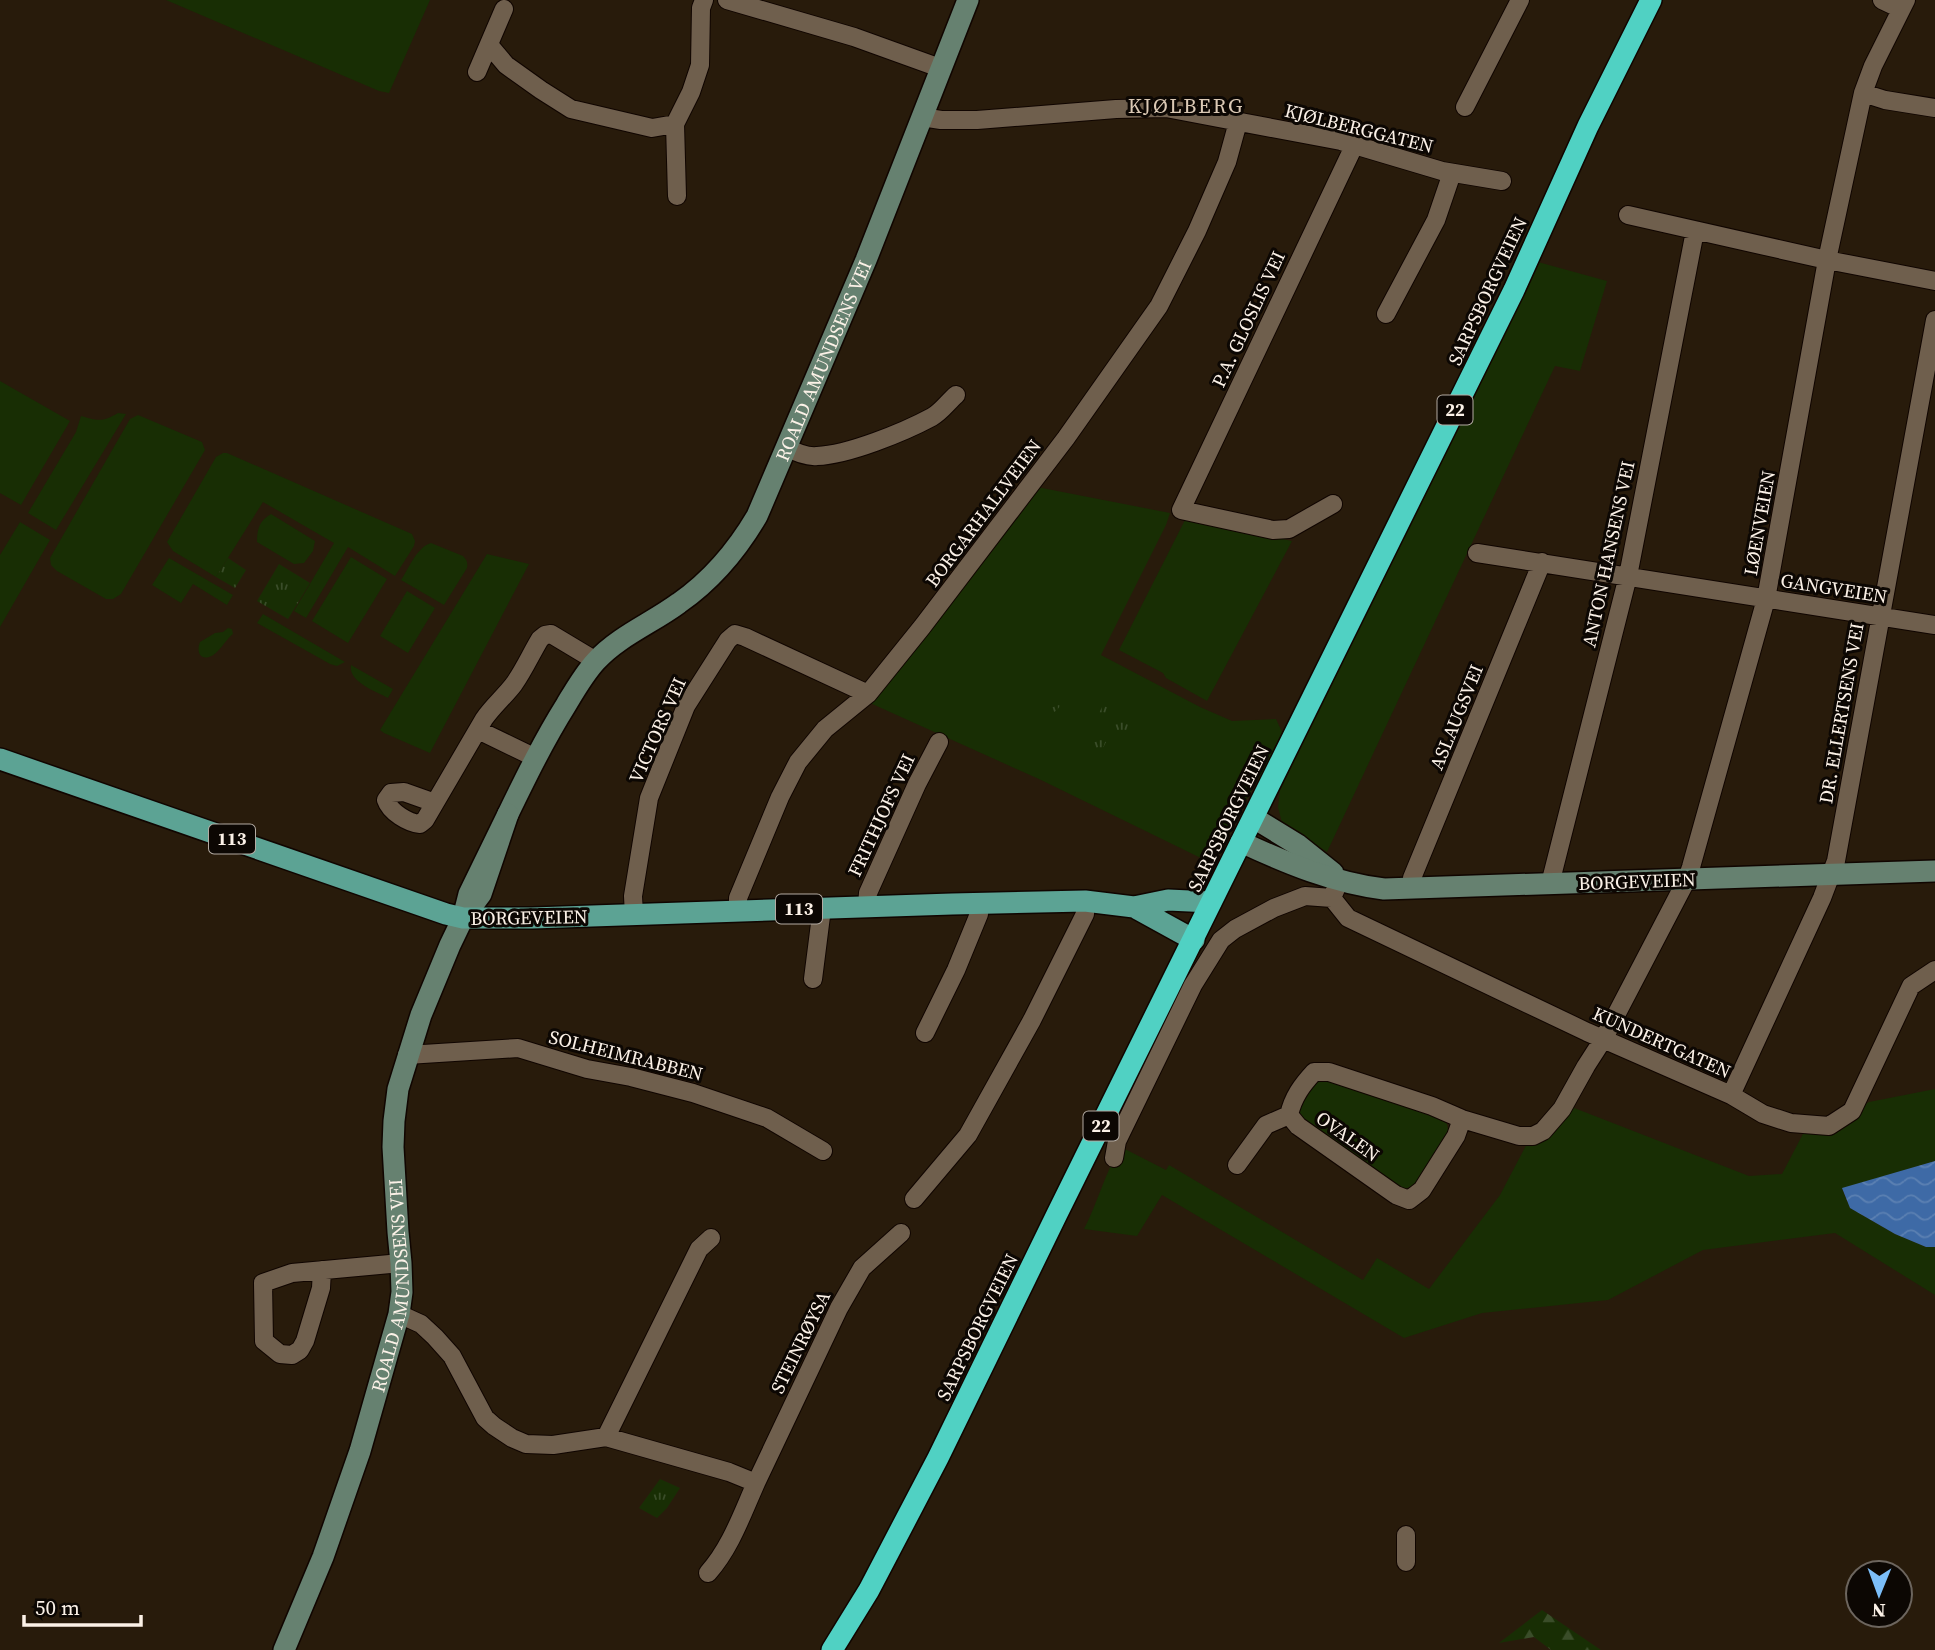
<svg xmlns="http://www.w3.org/2000/svg" width="1935" height="1650" viewBox="0 0 1935 1650" font-family="'Source Serif 4',serif">
<style>
.grass{fill:#182e04}
.forest{fill:url(#forest-firs)}
.park{fill:url(#park-tufts)}
.water{fill:url(#water-waves)}
.lines{fill:none;stroke-linecap:round;stroke-linejoin:round}
.street-casing{stroke:#100500;stroke-width:20}
.secondary-casing{stroke:#100500;stroke-width:24}
.primary-casing{stroke:#100500;stroke-width:24}
.highway-casing{stroke:#100500;stroke-width:24}
.street{stroke:#6f5f4d;stroke-width:18}
.secondary{stroke:#668170;stroke-width:21}
.primary{stroke:#5ca394;stroke-width:21}
.highway{stroke:#50d1c3;stroke-width:21}
.labels{text-anchor:middle;stroke-width:6;stroke-linejoin:round;paint-order:stroke}
.shield{fill:#0c0703;stroke:#b3aba3;stroke-width:2}
.shield-label{font-size:18px;font-weight:bold;fill:#fbf1e7}
.street-label{font-size:19px;fill:#fbf1e7;stroke:#0c0703}
.neighbourhood-label{font-size:21px;letter-spacing:2px;fill:#dbc9b5;stroke:#0c0703}
</style>
<defs>
<pattern id="forest-firs" width="22" height="20" patternUnits="userSpaceOnUse" patternTransform="scale(1.75)"><rect width="22" height="20" fill="#182e04"/><path d="M5 1l3.5 6h-7zM16 11l3.5 6h-7z" fill="#3a4d29"/></pattern>
<pattern id="park-tufts" width="24" height="20" patternUnits="userSpaceOnUse" patternTransform="scale(1.75)"><rect width="24" height="20" fill="#182e04"/><path d="M3 7l-1-3M5 7V3M7 7l1-3M15 17l-1-3M17 17v-4M19 17l1-3" fill="none" stroke="#3a4d29"/></pattern>
<pattern id="water-waves" width="16" height="10" patternUnits="userSpaceOnUse" patternTransform="scale(1.75)"><rect width="16" height="10" fill="#3e6aa6"/><path d="M0 5q4-4 8 0t8 0" fill="none" stroke="#5b80b2"/></pattern>
</defs>
<rect width="100%" height="100%" fill="#281b0b"/>
<path class="grass" d="M 166,0 L 430,0 L 389,93 L 379,91 Z
M 1538,262 L 1607,281 L 1580,371 L 1555,366 L 1327,852 L 1282,823 L 1278,807 L 1280,790 Z
M 0,381 L 70,421 L 21,505 L 0,493 Z
M 118,413 L 126,414 L 56,530 L 28,513 L 76,432 L 81,416 C 98,421 103,422 118,413 Z
M 138,415 L 202,442 L 205,450 L 121,594 L 113,599 L 106,599 L 57,571 L 51,565 L 50,558 L 130,419 Z
M 223,453 L 227,453 L 412,534 L 415,541 L 414,546 L 395,576 L 348,547 L 306,618 L 294,611 L 334,543 L 263,502 L 216,577 L 173,551 L 167,542 L 216,457 Z
M 1037,487 L 1170,513 L 1166,525 L 1101,655 L 1200,707 L 1232,721 L 1276,719 L 1284,736 L 1209,862 L 1041,780 L 870,703 L 889,683 Z
M 271,514 L 315,541 L 313,551 L 304,563 L 294,564 L 257,542 C 257,529 259,521 271,514 Z
M 1186,518 L 1292,541 L 1207,701 L 1166,678 L 1163,673 L 1119,650 Z
M 20,522 L 50,540 L 0,627 L 0,555 Z
M 431,543 L 463,556 C 467,560 468,563 467,568 L 444,605 L 401,580 C 409,568 417,547 431,543 Z
M 487,554 L 529,564 L 430,753 L 384,733 L 380,730 Z
M 351,557 L 387,579 L 348,643 L 312,621 Z
M 169,558 L 233,595 L 227,605 L 193,584 L 181,603 L 152,585 Z
M 407,591 L 435,608 L 408,653 L 380,636 Z
M 263,614 L 345,662 L 337,666 L 330,664 L 257,623 Z
M 228,628 L 232,629 L 233,634 C 225,640 219,654 209,657 C 198,660 197,649 200,642 L 215,633 L 223,632 Z
M 351,665 L 393,689 L 388,698 C 375,691 348,682 351,665 Z
M 1326,1078 L 1429,1111 L 1446,1120 L 1449,1134 L 1418,1186 L 1401,1189 L 1303,1123 L 1298,1107 L 1309,1085 Z
M 1935,1089 L 1935,1161 L 1842,1189 L 1850,1208 L 1895,1234 L 1926,1247 L 1935,1247 L 1935,1295 L 1835,1233 L 1703,1250 L 1608,1300 L 1482,1313 L 1404,1338 L 1162,1195 L 1137,1236 L 1084,1229 C 1098,1202 1105,1172 1121,1147 L 1166,1170 L 1169,1165 L 1363,1280 L 1377,1258 L 1429,1289 L 1500,1195 L 1530,1138 L 1564,1104 L 1749,1176 L 1782,1174 L 1805,1130 L 1852,1111 L 1869,1102 Z"/>
<path class="forest" d="M 1542,1610 L 1601,1650 L 1551,1650 L 1534,1637 L 1499,1643 Z"/>
<path class="park" d="M 228,558 L 246,570 L 235,588 L 216,577 Z
M 279,564 L 310,583 L 288,619 L 257,601 Z
M1040 703a10 10 0 1 1 20 0a10 10 0 1 1-20 0Z
M 1104,703 L 1138,719 L 1125,748 L 1107,740 L 1101,752 L 1084,744 Z
M 660,1479 L 680,1488 L 667,1508 L 657,1518 L 639,1508 Z"/>
<path class="water" d="M 1935,1161 L 1935,1247 L 1926,1247 L 1895,1234 L 1850,1208 L 1842,1188 Z"/>
<g class="lines">
<g class="street-casing">
<path id="street" d="M 727,0 L 854,37 L 940,68
M 1882,0 L 1901,9
M 490,46 L 506,65 L 541,90 L 571,109 L 652,128 L 675,124 L 691,92 L 700,65 L 701,8 L 704,0
M 477,72 L 504,9
M 1863,93 L 1885,100 L 1935,108
M 1465,107 L 1520,0
M 922,117 L 941,120 L 977,120 L 1116,109 L 1166,108 L 1341,141 L 1442,171 L 1502,181
M 675,124 L 677,196
M 1628,215 L 1827,260 L 1935,281
M 1386,314 L 1436,220 L 1452,173
M 786,447 C 795,452 807,457 817,456 C 848,455 904,432 932,417 C 941,412 948,402 956,395
M 1333,504 L 1289,529 L 1273,530 L 1181,510 L 1354,146
M 1477,553 L 1935,625
M 478,730 L 536,758
M 435,803 L 404,792 L 391,793 L 386,800 C 390,812 408,823 420,824 L 425,820 L 484,719 C 493,706 505,696 514,684 C 524,670 531,654 540,639 L 545,635 L 551,634 L 596,661
M 1340,879 L 1332,898 L 1348,918 L 1587,1032 L 1731,1095 L 1763,1114 L 1791,1123 L 1829,1126 L 1852,1111 L 1911,986 L 1935,970
M 1550,884 L 1628,576 L 1695,231
M 1412,888 L 1412,878 L 1542,562
M 867,907 L 868,893 L 917,784 L 939,742
M 738,910 L 738,898 L 780,797 L 798,762 L 825,729 L 868,694 L 922,627 L 1066,438 L 1159,306 L 1197,231 L 1227,162 L 1238,122
M 634,915 L 633,896 L 649,798 L 686,706 L 728,640 L 735,634 L 745,637 L 868,694
M 813,979 L 822,908
M 925,1033 L 956,970 L 979,914 L 979,904
M 407,1055 L 518,1048 L 587,1069 L 631,1077 L 693,1093 L 767,1118 L 823,1151
M 1731,1095 L 1822,898 L 1836,861 L 1935,320
M 1462,1119 L 1456,1136 L 1422,1190 L 1409,1200 L 1396,1195 L 1298,1126 L 1289,1115 C 1293,1097 1302,1085 1314,1072 L 1329,1072 L 1432,1106 L 1462,1119 L 1519,1136 L 1533,1136 L 1543,1131 L 1562,1109 L 1586,1066 L 1604,1038 L 1687,879 L 1691,867 L 1766,599 L 1827,260 L 1863,93 L 1873,66 L 1906,0
M 1114,1158 L 1117,1141 L 1193,985 L 1221,940 L 1235,929 L 1274,908 L 1305,896 L 1332,898
M 1237,1165 L 1266,1125 L 1289,1115
M 914,1199 L 968,1135 L 1032,1020 L 1085,914 L 1085,901
M 322,1270 L 321,1288 L 305,1341 L 300,1350 L 292,1355 L 280,1354 L 264,1341 L 263,1283 L 292,1273 L 401,1263
M 399,1314 L 421,1324 L 435,1337 L 452,1356 L 485,1418 L 494,1426 L 512,1438 L 526,1444 L 553,1445 L 606,1437 L 729,1472 L 756,1483 C 742,1514 731,1547 708,1573
M 606,1437 L 699,1249 L 711,1238
M 756,1483 L 839,1308 L 862,1268 L 901,1233
M 1406,1562 L 1406,1535"/>
</g>
<g class="secondary-casing">
<g id="secondary">
<path id="s1" d="M 508,814 C 526,777 544,740 566,705 C 575,690 584,674 596,661 C 619,636 652,623 679,603 C 712,580 737,550 757,516 L 866,260 L 968,0"/>
<path d="M 1254,818 L 1298,845 L 1333,873"/>
<path d="M 1241,842 C 1286,863 1334,883 1384,889 L 1935,871"/>
<path id="s2" d="M 284,1650 L 323,1557 L 360,1451 L 399,1314 L 402,1292 L 401,1263 L 398,1232 L 393,1147 L 394,1121 L 398,1089 L 421,1015 L 450,945 L 463,918 L 481,894 L 508,814 L 469,894 L 463,918"/>
</g>
</g>
<g class="primary-casing">
<path id="primary" d="M 0,759 L 446,914 L 463,918 L 532,918 L 952,904 L 1085,901 L 1134,907 L 1168,900 L 1211,902
M 1134,907 L 1194,940"/>
</g>
<g class="highway-casing">
<path id="highway" d="M 832,1650 L 869,1590 L 938,1458 L 1057,1214 L 1514,290 L 1588,126 L 1651,0"/>
</g>
<use href="#street" class="street"/>
<use href="#secondary" class="secondary"/>
<use href="#primary" class="primary"/>
<use href="#highway" class="highway"/>
</g>
<g class="labels">
<g class="shield">
<rect x="1437.5" y="395.5" width="35" height="29" rx="5"/>
<rect x="209" y="824.5" width="46" height="29" rx="5"/>
<rect x="776" y="894.5" width="46" height="29" rx="5"/>
<rect x="1083.5" y="1111.5" width="35" height="29" rx="5"/>
</g>
<g class="shield-label">
<text x="1455" y="416">22</text>
<text x="232" y="845">113</text>
<text x="799" y="915">113</text>
<text x="1101" y="1132">22</text>
</g>
<g class="street-label">
<text transform="translate(1359 128) rotate(14)" y="7">KJØLBERGGATEN</text>
<text transform="translate(1487 291) rotate(-65)" y="7">SARPSBORGVEIEN</text>
<text transform="translate(1248 319) rotate(-65)" y="7">P.A. GLOSLIS VEI</text>
<text dy="7" stroke="none"><textPath href="#s1" startOffset="565">ROALD AMUNDSENS VEI</textPath></text>
<text transform="translate(983 513) rotate(-53)" y="7">BORGARHALLVEIEN</text>
<text transform="translate(1759 523) rotate(-80)" y="7">LØENVEIEN</text>
<text transform="translate(1608 554) rotate(-78)" y="7">ANTON HANSENS VEI</text>
<text transform="translate(1834 588) rotate(9)" y="7">GANGVEIEN</text>
<text transform="translate(1841 713) rotate(-80)" y="7">DR. ELLERTSENS VEI</text>
<text transform="translate(1456 717) rotate(-68)" y="7">ASLAUGSVEI</text>
<text transform="translate(657 730) rotate(-66)" y="7">VICTORS VEI</text>
<text transform="translate(881 815) rotate(-65)" y="7">FRITHJOFS VEI</text>
<text transform="translate(1228 818) rotate(-64)" y="7">SARPSBORGVEIEN</text>
<text transform="translate(1637 881) rotate(-2)" y="7">BORGEVEIEN</text>
<text transform="translate(529 917) rotate(-1)" y="7">BORGEVEIEN</text>
<text transform="translate(1662 1042) rotate(24)" y="7">KUNDERTGATEN</text>
<text transform="translate(626 1055) rotate(14)" y="7">SOLHEIMRABBEN</text>
<text transform="translate(1348 1136) rotate(35)" y="7">OVALEN</text>
<text dy="7" stroke="none"><textPath href="#s2" startOffset="383">ROALD AMUNDSENS VEI</textPath></text>
<text transform="translate(977 1327) rotate(-64)" y="7">SARPSBORGVEIEN</text>
<text transform="translate(800 1342) rotate(-64)" y="7">STEINRØYSA</text>
</g>
<g class="neighbourhood-label">
<text x="1186" y="113">KJØLBERG</text>
</g>
</g>
<g transform="translate(1879 1594) rotate(181)"><circle r="33" fill="#0c0703" stroke="#6c655e" stroke-width="2"/>
<path d="M0-5L12 26L0 18L-12 26Z" fill="#7cbef9"/>
<text y="-10" font-size="19" font-weight="bold" text-anchor="middle" fill="#fbf1e7">N</text>
</g>
<path d="M24 1615v10h117v-10" fill="none" stroke="#fbf1e7" stroke-width="3.5"/>
<text x="35" y="1615" font-size="21" fill="#fbf1e7" stroke="#0c0703" stroke-width="5" paint-order="stroke">50 m</text>
</svg>
